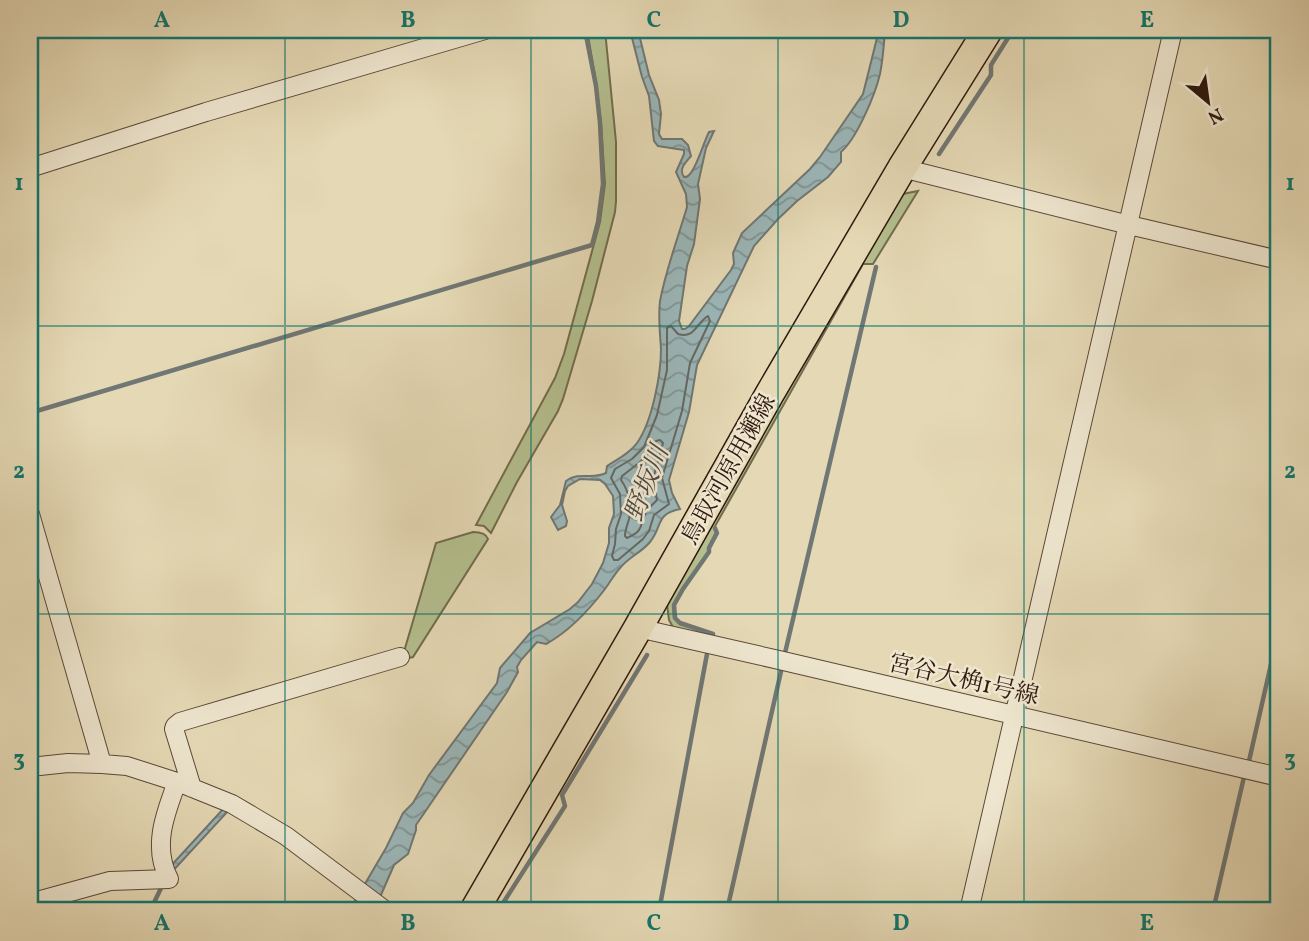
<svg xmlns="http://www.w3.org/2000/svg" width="1309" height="941" viewBox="0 0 1309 941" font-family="Vollkorn,'Noto Serif JP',serif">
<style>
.green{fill:#b4bf8e;stroke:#726c4e;stroke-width:2}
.water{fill:url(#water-waves);stroke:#707774;stroke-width:2}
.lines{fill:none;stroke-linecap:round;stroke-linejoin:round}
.shore{stroke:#656863;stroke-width:2}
.stream{stroke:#707774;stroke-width:4.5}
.street-casing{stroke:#5c4837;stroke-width:20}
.primary-casing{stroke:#2f180d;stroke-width:31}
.street{stroke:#eee6cf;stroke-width:18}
.primary{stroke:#e5d9b5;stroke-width:28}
.grid{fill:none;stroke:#0f766e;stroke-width:2;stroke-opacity:0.55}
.labels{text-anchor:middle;stroke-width:5;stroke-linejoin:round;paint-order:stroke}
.street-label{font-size:24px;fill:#2f180d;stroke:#eee6cf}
.water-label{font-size:26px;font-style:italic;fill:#4f4841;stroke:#eee6cf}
.neatline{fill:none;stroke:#0f766e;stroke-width:2.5}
.grid-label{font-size:23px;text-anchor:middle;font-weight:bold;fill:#0f766e}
</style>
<defs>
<pattern id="water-waves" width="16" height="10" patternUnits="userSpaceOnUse" patternTransform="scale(1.75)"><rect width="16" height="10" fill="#9bb7b9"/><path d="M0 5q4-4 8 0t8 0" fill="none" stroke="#7f9495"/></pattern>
</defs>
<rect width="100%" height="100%" fill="#e5d9b5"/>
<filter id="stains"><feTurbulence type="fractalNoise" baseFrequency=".00286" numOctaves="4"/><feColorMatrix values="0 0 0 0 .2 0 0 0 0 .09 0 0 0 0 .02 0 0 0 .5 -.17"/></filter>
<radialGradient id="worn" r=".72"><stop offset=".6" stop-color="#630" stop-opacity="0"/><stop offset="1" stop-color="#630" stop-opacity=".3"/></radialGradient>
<path class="green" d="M 587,30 L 605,30 L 616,142 L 616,201 L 615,212 L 592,301 L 563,399 L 558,411 L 517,482 L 491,533 L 484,526 L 476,525 L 555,378 L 564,354 L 600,222 L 605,184 L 601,122 L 596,82 Z
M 918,191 L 873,264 L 863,264 L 714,528 L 716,533 L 708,548 L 708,552 L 682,589 L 673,605 L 674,618 L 680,624 L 713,634 L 717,641 L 675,631 L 669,620 L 666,597 L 903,194 Z
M 473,532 C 479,532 486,533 488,539 L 413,657 L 404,659 L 403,655 L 436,543 Z"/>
<path class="water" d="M 630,30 L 638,30 L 649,75 L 659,100 L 661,114 L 659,134 L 662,139 L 682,139 L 688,145 L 691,156 C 686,162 678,169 684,177 C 685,177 688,177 689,175 C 696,170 704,141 709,132 L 714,131 L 706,148 L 698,184 L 700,199 L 694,244 L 687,266 L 679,321 L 682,329 L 685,329 L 689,326 L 731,270 L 734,264 L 733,253 L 742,233 L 810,169 L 820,157 L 863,94 L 879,30 L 885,30 C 884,44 883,59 880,74 C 875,95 857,138 841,152 L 841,162 L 828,177 L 797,201 L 778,219 L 754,246 L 697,365 L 689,412 L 669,480 L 672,493 L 680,509 C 655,514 663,526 650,542 C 642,552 629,557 621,567 C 615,573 611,581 605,589 C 589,610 570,631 546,644 L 537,642 L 521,660 L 517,667 L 518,672 L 507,692 L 416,825 L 416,830 L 408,854 L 394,865 L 374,911 L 349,911 L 386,848 L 403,813 L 413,803 L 429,775 L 497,683 L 500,668 L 530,633 L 570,609 L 578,602 L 592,584 L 603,563 L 609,543 L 609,528 L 614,514 L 613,496 L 605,484 L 600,480 L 580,479 L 568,486 L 565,491 L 562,505 L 567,521 L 566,526 L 558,530 L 551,517 L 560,505 L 566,481 C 579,471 593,480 606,473 L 607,466 C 618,459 630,453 637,443 C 652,422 661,375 661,349 C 660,333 658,317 660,301 C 666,269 678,238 687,207 L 686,194 L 676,172 L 684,154 L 684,150 L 658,146 L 654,141 L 649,96 L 642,77 Z
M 225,807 L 230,809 L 170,874 L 167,870 Z"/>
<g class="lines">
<path class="shore" d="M 708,316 L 710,321 L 690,363 L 682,411 L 662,478 L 669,504 L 654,515 L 649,531 L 643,539 L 618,560 L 614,560 L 612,556 L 615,544 L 616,529 L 621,514 L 620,494 L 611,478 L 615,469 L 632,459 L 644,447 L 657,415 L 667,370 L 667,328 L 671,326 L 678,334 C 695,339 696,323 708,316 Z
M 660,440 L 663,443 L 653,479 L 657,500 C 656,501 648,509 648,509 C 638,522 647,530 627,538 L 625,536 C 625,530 627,526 629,519 C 632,506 629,491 621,480 L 622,476 C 636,465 648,458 656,441 Z"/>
<path class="stream" d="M 939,154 L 991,75 L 991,65 L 1013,30
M 30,413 L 592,245 L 598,222 L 603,184 L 600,123 L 596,86 L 585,30
M 713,634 L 680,623 L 675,618 L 674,605 L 683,589 L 709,552 L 709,548 L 717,533 L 715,528
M 785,653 L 876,267
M 1249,761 L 1279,629
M 728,906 L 782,667
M 150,911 L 163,884
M 498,911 L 565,806 L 562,795 L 647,655
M 659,911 L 707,654
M 1213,911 L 1244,777"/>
<g class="street-casing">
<path id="street" d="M 30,168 L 206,112 L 485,30
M 902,168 L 1129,225 L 1279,260
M 30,514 L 102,764 L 127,766 L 180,783 L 232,804 L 286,836 L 386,911
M 638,628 L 779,660 L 1279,777
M 30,767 L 68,763 L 102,764
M 192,788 L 174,729 L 175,726 L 180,722 L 400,657
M 30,903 L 110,881 L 169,879 C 152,847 165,814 177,782
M 969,911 L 1173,30"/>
</g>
<g class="primary-casing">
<path id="primary" d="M 474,911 L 638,628 L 769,395 L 902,168 L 988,30"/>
</g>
<use href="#street" class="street"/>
<use href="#primary" class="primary"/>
</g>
<path class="grid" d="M 285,30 L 285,911M 531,30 L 531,911M 778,30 L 778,911M 1024,30 L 1024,911M 30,326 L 1279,326M 30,614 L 1279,614"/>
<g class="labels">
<g class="street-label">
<text transform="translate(728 469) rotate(-61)" y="8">鳥取河原用瀬線</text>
<text transform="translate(964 679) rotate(13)" y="8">宮谷大桷1号線</text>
</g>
<g class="water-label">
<text transform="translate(646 483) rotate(-69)" y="9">野坂川</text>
</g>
</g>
<rect width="1309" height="941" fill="none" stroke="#e5d9b5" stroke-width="77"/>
<g transform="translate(1208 102) rotate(151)" stroke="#eee6cf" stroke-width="5" paint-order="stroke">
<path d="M0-5L12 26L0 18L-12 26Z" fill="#2f180d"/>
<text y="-10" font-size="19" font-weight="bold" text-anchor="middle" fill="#2f180d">N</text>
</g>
<rect x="38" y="38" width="1232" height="864" class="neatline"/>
<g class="grid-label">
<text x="162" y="27">A</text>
<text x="408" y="27">B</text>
<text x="654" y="27">C</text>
<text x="901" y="27">D</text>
<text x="1147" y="27">E</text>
<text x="19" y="190">1</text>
<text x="1290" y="190">1</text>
<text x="19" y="478">2</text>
<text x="1290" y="478">2</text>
<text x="19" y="766">3</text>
<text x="1290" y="766">3</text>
<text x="162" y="930">A</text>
<text x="408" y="930">B</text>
<text x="654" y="930">C</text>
<text x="901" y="930">D</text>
<text x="1147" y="930">E</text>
</g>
<rect width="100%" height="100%" filter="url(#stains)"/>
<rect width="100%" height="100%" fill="url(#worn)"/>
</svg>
